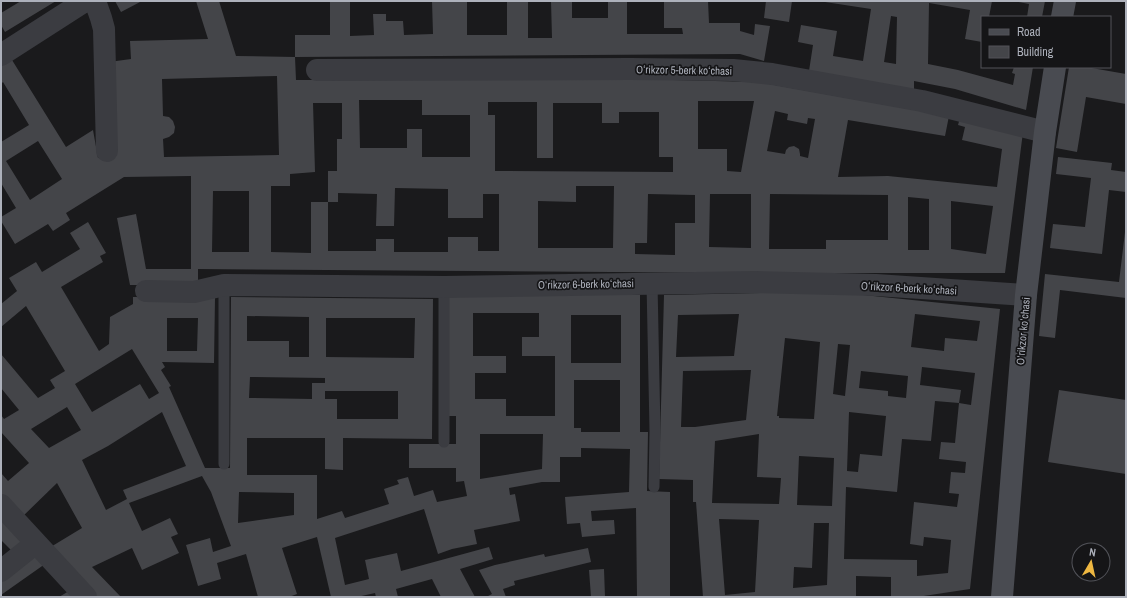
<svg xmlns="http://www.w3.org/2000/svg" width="1127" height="598" viewBox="0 0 1127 598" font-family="'Archivo Narrow',sans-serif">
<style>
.building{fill:#444549;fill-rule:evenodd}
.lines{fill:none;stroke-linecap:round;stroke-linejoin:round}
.lane{stroke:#3b3c41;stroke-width:11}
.street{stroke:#3b3c41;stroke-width:22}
.secondary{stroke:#494b51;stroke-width:22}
.labels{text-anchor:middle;stroke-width:3.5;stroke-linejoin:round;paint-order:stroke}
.street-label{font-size:11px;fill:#adb1bb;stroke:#151517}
</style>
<rect width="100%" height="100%" fill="#1a1a1c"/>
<path class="building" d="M 21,1 L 56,1 L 5,32 L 1,25 L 1,13 Z
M 115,1 L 142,1 L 121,12 Z
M 196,1 L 219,1 L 236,56 L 295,57 L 296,80 L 673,80 L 758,82 L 949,116 L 945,136 L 848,120 L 838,177 L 888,176 L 997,187 L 1002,149 L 962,140 L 965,127 L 958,125 L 960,118 L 1023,132 L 1005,273 L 750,273 L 198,269 L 198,285 L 130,285 L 117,218 L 136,214 L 146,269 L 191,269 L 191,176 L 124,177 L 66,213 L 70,220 L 53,231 L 48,224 L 15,244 L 1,221 L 1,217 L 16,208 L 1,183 L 1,142 L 29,125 L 3,82 L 1,84 L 1,66 L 12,60 L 66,147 L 93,130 L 98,158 L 108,151 L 109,62 L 131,59 L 130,41 L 208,39 ZM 277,76 L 279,155 L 164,157 L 163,139 L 169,137 L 174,133 L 175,127 L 173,121 L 169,117 L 163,116 L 162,79 ZM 359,100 L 422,100 L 422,115 L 470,115 L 470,157 L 422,157 L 422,129 L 407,129 L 407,148 L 360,148 ZM 698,101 L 754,101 L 741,172 L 727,171 L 727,149 L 698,149 ZM 488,102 L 537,102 L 537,158 L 553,158 L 553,103 L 602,103 L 602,123 L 619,123 L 619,112 L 659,112 L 659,157 L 673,157 L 673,172 L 495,171 L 495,115 L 488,115 ZM 313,103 L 342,103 L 342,139 L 337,139 L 337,171 L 328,171 L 328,202 L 311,202 L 311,253 L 271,252 L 271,186 L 290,186 L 290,174 L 315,172 ZM 775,111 L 788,114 L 787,120 L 807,124 L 808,118 L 815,119 L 808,158 L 800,156 L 800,154 L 799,149 L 794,146 L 789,147 L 786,150 L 785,154 L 767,151 ZM 38,141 L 62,179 L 30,200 L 6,161 ZM 576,186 L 614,186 L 613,248 L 538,248 L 538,201 L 576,202 ZM 395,188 L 448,189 L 448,218 L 483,218 L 483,194 L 499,194 L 499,251 L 478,251 L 478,237 L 448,237 L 448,252 L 394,252 L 394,239 L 376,239 L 376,251 L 328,251 L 328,202 L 338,202 L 338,193 L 377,194 L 376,226 L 394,226 ZM 213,191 L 249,191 L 249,252 L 212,252 ZM 648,194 L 695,195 L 695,223 L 675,223 L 675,255 L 635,254 L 635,243 L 647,243 ZM 710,194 L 751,194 L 751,248 L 709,247 ZM 770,194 L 888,195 L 888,240 L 826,240 L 826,249 L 769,249 ZM 908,197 L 929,199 L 929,250 L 908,250 ZM 951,201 L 993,206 L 986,254 L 951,249 Z
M 330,1 L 350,1 L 350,36 L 374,35 L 373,14 L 386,14 L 386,21 L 403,21 L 404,35 L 433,34 L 432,1 L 467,1 L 467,35 L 507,35 L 507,1 L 528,1 L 528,38 L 552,38 L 551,1 L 572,1 L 572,18 L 608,18 L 608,1 L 627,1 L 627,34 L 683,34 L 682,28 L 664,28 L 664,1 L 708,1 L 709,23 L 740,23 L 740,31 L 754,35 L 755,24 L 770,26 L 764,61 L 740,54 L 295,57 L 295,35 L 330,35 Z
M 766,1 L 792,1 L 789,22 L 764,18 Z
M 825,1 L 992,1 L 989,17 L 982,17 L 982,42 L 965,39 L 970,10 L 929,3 L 928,64 L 958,70 L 1013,85 L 1015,74 L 1012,73 L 1014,67 L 1033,67 L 1026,110 L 955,89 L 914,81 L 914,91 L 809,71 L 813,45 L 798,42 L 801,25 L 837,31 L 833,56 L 863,61 L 871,9 L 825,2 ZM 891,16 L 897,17 L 896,64 L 884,62 Z
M 1014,1 L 1045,1 L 1042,17 L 1027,17 L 1029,4 Z
M 1069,67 L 1086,67 L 1126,74 L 1126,104 L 1086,97 L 1077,152 L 1056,148 Z
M 1058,157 L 1112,163 L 1111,170 L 1126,172 L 1126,192 L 1109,190 L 1102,254 L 1050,248 L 1053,224 L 1085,227 L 1091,178 L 1056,174 Z
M 88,222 L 106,253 L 100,256 L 103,262 L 61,287 L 99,351 L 109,344 L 110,317 L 133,304 L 133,297 L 215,298 L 214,363 L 162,362 L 165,367 L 161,370 L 171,386 L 169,387 L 205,468 L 230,468 L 231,297 L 433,299 L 432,439 L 343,438 L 343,470 L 325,469 L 325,438 L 247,438 L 247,475 L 317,475 L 317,519 L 342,511 L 345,518 L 389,504 L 384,489 L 399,484 L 397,480 L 408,477 L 414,496 L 433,490 L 437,502 L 467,496 L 464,481 L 456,482 L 456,468 L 409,468 L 409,444 L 456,444 L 456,416 L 449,416 L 449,295 L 640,295 L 640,432 L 648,432 L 647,491 L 670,492 L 670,597 L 637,597 L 636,508 L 591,511 L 592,521 L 614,520 L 615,534 L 582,537 L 580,523 L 567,524 L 565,497 L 629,492 L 630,449 L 581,448 L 581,457 L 560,457 L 560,482 L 542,482 L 509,488 L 510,495 L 515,494 L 520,521 L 474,530 L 477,544 L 452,549 L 438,554 L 424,509 L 335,538 L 345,585 L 369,579 L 365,560 L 397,553 L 401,571 L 489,547 L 493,559 L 460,569 L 475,597 L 441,597 L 432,579 L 396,589 L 398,597 L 376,597 L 375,593 L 357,597 L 331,597 L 317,537 L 282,548 L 297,594 L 289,597 L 258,597 L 246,554 L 217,563 L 221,579 L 198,586 L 186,545 L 210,538 L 213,552 L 231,546 L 211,492 L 202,476 L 129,503 L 142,531 L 170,518 L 178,534 L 171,537 L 179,553 L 142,570 L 132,548 L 92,567 L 121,597 L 94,597 L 49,548 L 82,528 L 57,483 L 20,519 L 1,498 L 1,473 L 8,481 L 29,463 L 1,432 L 1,415 L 4,419 L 19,410 L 1,388 L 1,354 L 38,398 L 55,388 L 50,380 L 65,371 L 26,306 L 1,327 L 1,304 L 17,291 L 9,278 L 36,262 L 42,272 L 80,249 L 70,233 ZM 473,313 L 539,313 L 539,337 L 522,337 L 522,356 L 555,356 L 555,416 L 506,416 L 506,399 L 475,399 L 475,373 L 506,373 L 506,356 L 473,356 ZM 571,315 L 621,315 L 621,363 L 571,363 ZM 247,316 L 309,317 L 309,357 L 289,357 L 289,341 L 247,341 ZM 167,318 L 198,318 L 197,351 L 167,351 ZM 326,318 L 415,318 L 414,358 L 326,357 ZM 132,349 L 159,393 L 149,399 L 140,384 L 92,412 L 75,384 ZM 250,377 L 325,378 L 325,383 L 312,383 L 312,399 L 249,398 ZM 574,380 L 620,380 L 620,432 L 581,432 L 581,428 L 574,428 ZM 325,391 L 398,391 L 398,419 L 337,419 L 337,399 L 325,399 ZM 67,407 L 81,430 L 49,448 L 31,429 ZM 162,412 L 186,466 L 123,490 L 127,499 L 106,510 L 82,460 L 108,446 ZM 480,434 L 543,434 L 542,469 L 480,479 ZM 239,492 L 294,493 L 294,515 L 238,523 Z
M 1125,232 L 1126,232 L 1126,298 L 1060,290 L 1055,338 L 1039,336 L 1045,274 L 1119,282 Z
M 760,293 L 844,293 L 1000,309 L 970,589 L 917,597 L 891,597 L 891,577 L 856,576 L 856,597 L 703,597 L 696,502 L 693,502 L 693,480 L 659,479 L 664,295 ZM 739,314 L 734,356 L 676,357 L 678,315 ZM 915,314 L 980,321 L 977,341 L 945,338 L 944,351 L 911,347 ZM 785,338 L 820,342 L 814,419 L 779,418 L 779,416 L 777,416 ZM 838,344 L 850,345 L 845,396 L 833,394 ZM 922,367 L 975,373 L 971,405 L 959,403 L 955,443 L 941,442 L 939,459 L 966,462 L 965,473 L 951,472 L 949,493 L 959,494 L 957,507 L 914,502 L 910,544 L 923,546 L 924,537 L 951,540 L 948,573 L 917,576 L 917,560 L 844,559 L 846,487 L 897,492 L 902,439 L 931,441 L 935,401 L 959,403 L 961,390 L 920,385 ZM 751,370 L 746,420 L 695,427 L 681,427 L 683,371 ZM 861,371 L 908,376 L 906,398 L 888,396 L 888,391 L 859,388 ZM 849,412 L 886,416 L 882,456 L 860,454 L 858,472 L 847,471 ZM 759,434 L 757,477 L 781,478 L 779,504 L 712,503 L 715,441 ZM 799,456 L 834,458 L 832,506 L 797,505 ZM 719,519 L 759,520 L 755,592 L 725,595 ZM 814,523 L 829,523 L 827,585 L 793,588 L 794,567 L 812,568 Z
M 1059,390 L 1126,400 L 1126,474 L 1048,462 Z
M 1,513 L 26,538 L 12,551 L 1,540 Z
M 588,548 L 591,562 L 514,581 L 515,585 L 503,589 L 506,597 L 486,597 L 492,594 L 479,570 L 495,565 L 544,554 L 545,557 Z
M 34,549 L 45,564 L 1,595 L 1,572 Z
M 604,569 L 605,597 L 591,597 L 589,570 Z
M 69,591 L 75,597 L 59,597 Z"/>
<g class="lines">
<path class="lane" d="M 652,283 L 655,431 L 654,487
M 444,287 L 444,442
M 224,464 L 224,285"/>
<path class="street" d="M 95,1 L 101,18 L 104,29 L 107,151
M 1,55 L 85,1
M 317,70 L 630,69 L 733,70 L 772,74 L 922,101 L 1045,132
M 146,291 L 194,292 L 224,285 L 444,287 L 756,282 L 876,285 L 1026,295
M 1,505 L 86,597
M 1,571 L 36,543"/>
<path class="secondary" d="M 1062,17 L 1065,1
M 1002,597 L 1026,295 L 1045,132 L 1055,67"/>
</g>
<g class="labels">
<g class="street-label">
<text transform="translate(684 70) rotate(1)" y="4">Oʻrikzor 5-berk koʻchasi</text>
<text transform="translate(586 284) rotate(-1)" y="4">Oʻrikzor 6-berk koʻchasi</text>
<text transform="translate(909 288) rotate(3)" y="4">Oʻrikzor 6-berk koʻchasi</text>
<text transform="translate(1023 331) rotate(-85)" y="4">Oʻrikzor koʻchasi</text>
</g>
</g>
<rect width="1127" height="598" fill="none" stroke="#adb1bb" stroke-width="4"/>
<rect x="981" y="16" width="130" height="52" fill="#151517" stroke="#525359"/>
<rect x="989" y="29" width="20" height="6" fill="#494b51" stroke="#525359"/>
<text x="1017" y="36" font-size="12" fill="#adb1bb">Road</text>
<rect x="989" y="46" width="20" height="12" fill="#444549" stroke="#525359"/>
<text x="1017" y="56" font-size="12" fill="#adb1bb">Building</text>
<g transform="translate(1091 562) rotate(9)"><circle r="19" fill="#151517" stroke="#525359"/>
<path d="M0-3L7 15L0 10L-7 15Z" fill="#eeb741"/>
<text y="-6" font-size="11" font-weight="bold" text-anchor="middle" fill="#adb1bb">N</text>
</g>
</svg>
